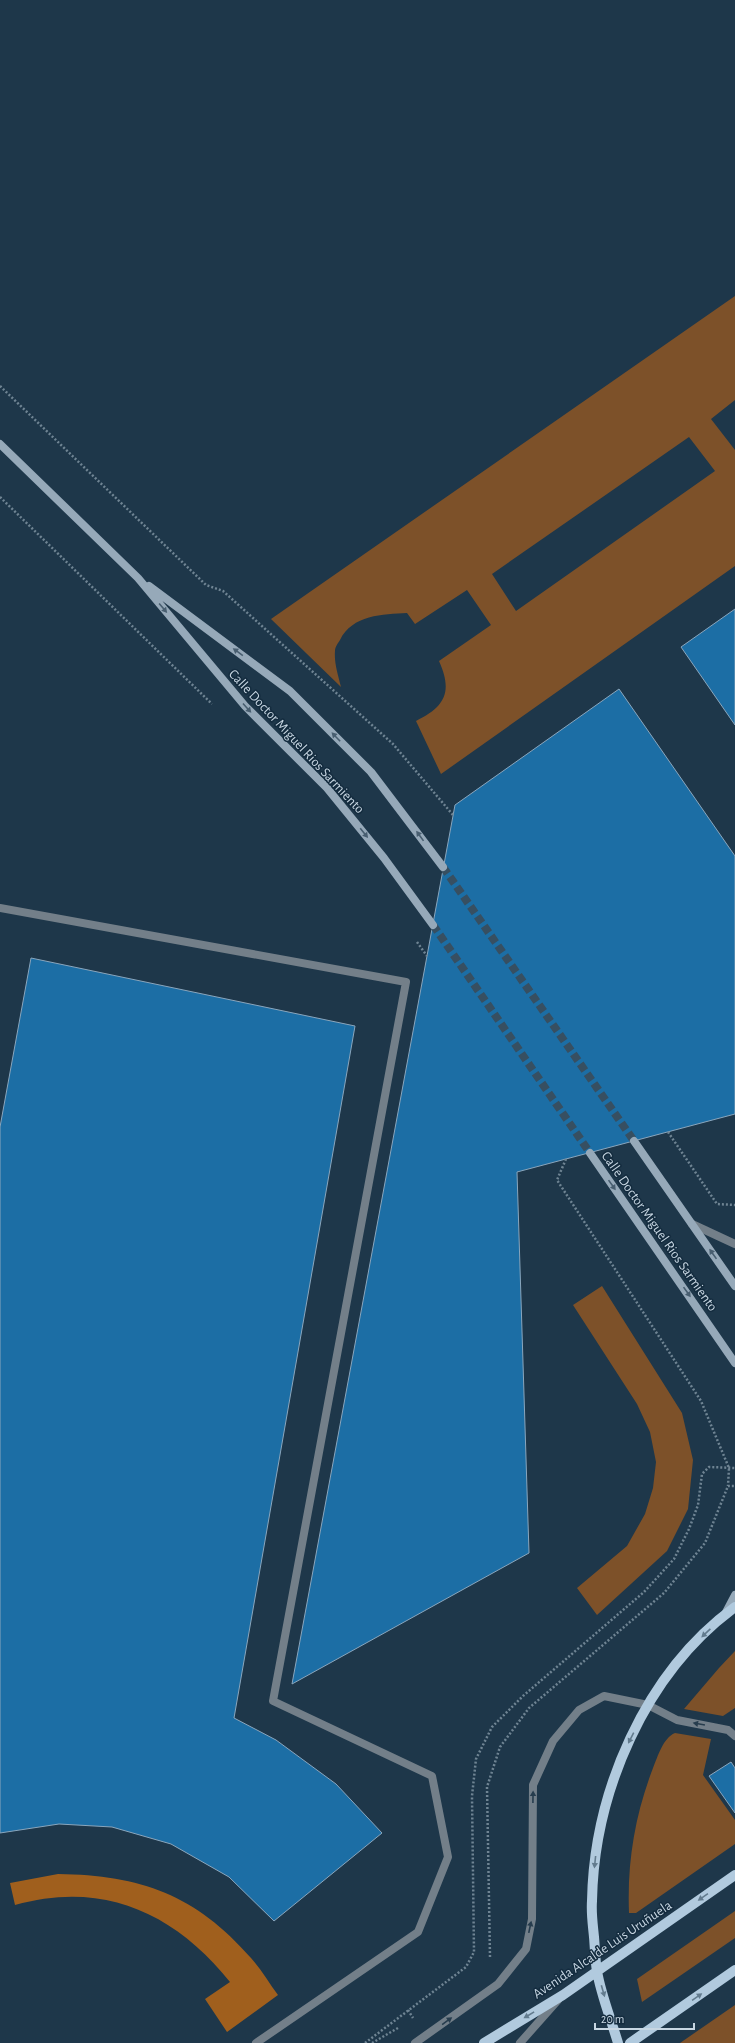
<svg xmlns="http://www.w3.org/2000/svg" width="735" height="2043" viewBox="0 0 735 2043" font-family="'Alegreya Sans',sans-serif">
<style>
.green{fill:#7d5129;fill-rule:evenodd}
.water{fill:#a05f1d}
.building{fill:#1c6ea5;stroke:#8aa6bd}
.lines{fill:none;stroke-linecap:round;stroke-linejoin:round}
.secondary-tunnel{stroke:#374f61;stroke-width:8;stroke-dasharray:8 4;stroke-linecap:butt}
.path{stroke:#6f8493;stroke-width:2.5;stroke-dasharray:2 2;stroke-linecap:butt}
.lane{stroke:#737f89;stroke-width:8}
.secondary{stroke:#96a9b9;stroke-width:8}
.primary{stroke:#b1cade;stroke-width:10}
.oneway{fill:#485e70}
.oneway2{fill:#627b8e}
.oneway3{fill:#273d4e}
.labels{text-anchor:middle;stroke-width:3;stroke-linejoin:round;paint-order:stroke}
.street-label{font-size:14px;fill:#c7d6e2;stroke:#142c3f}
</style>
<rect width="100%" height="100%" fill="#1e374a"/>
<path class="green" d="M 735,296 L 735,400 L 711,419 L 735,450 L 735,566 L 441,774 L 416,721 C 445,707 453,692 439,661 L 491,625 L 467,590 L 415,624 L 407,613 C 383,614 352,615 340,640 C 338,643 335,647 335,651 C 334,663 338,675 341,687 L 271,619 ZM 689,437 L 715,471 L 516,611 L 492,574 Z
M 602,1286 L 682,1413 L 693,1460 L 688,1509 L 667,1551 L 597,1615 L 577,1588 L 627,1546 L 645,1514 L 653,1488 L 656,1462 L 650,1432 L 637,1404 L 573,1305 Z
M 735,1651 L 735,1708 L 723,1716 L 684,1709 L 719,1668 Z
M 675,1733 L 711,1739 L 703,1775 L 735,1820 L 735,1844 L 636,1913 L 629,1913 C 627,1862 635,1815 653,1768 C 658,1756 663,1738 675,1733 Z
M 735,1911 L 735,1938 L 642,2002 L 637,1979 Z
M 735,2005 L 735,2043 L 680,2043 Z"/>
<path class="water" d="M 58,1874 C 141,1875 196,1895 251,1958 C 261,1969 269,1983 278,1995 L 227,2032 L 205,1999 L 230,1982 C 175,1913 103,1880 15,1905 L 10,1883 Z"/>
<path class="building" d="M 735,609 L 735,725 L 681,647 Z
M 619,689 L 735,856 L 735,1114 L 517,1172 L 529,1553 L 292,1684 L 455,805 Z
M 31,958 L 355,1026 L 234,1718 L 276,1740 L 336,1784 L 382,1833 L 274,1921 L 229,1877 L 171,1844 L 112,1827 L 59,1824 L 0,1833 L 0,1127 Z
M 731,1762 L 735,1768 L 735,1813 L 709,1776 Z"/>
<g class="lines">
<path class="secondary-tunnel" d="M 443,867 L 634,1141
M 433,925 L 590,1153"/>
<path class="path" d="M 0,386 L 206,585 L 223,591 L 393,744 L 453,815
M 0,497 L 212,704
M 417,942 L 427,956
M 668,1132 L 717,1204 L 735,1205
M 566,1159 L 557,1180 L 701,1401 L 729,1468 L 728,1486
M 490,1957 L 487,1787 L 500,1747 L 529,1708 L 664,1593 L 705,1543 L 728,1486 L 735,1486
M 408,2010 L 413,2018
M 365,2043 L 466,1967 L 474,1952 L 472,1796 L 476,1759 L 492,1727 L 523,1696 L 644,1592 L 674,1559 L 689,1529 L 698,1505 L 702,1474 L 709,1467 L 735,1468
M 372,2043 L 398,2028"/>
<path class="lane" d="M 0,908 L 406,982 L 273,1701 L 432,1776 L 448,1857 L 418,1932 L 256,2043
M 692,1224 L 735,1244
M 415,2043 L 498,1984 L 526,1949 L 532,1919 L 533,1785 L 553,1741 L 579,1710 L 604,1696 L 648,1705 L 677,1720 L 728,1730 L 735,1736
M 520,2043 L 558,2000"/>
<path class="secondary" d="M 0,444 L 138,578 L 245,706 L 327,788 L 384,858 L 433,925
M 149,586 L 290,691 L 371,772 L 443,867
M 634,1141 L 735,1286
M 590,1153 L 735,1363
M 725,1614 L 735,1595"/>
<path class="primary" d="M 484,2043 L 563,1995 L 735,1875
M 618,2043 C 611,2019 601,1995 597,1971 C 595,1960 595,1948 594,1937 C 593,1926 591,1913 592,1901 C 594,1792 645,1673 735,1607
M 630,2043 L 735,1970"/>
</g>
<defs><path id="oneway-solid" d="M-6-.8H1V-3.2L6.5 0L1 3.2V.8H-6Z"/></defs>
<g class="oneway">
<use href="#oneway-solid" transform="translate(163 608) rotate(50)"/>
<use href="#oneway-solid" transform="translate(238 652) rotate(-144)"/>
<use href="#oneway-solid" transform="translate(247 708) rotate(48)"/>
<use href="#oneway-solid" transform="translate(336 737) rotate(-134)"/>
<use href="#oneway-solid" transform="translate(364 833) rotate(51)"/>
<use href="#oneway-solid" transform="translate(420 836) rotate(-126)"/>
<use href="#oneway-solid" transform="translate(612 1185) rotate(55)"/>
<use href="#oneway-solid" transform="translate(713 1254) rotate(-125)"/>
<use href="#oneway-solid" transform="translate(687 1292) rotate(55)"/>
</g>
<g class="oneway2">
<use href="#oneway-solid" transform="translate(706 1633) rotate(137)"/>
<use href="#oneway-solid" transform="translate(631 1738) rotate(117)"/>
<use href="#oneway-solid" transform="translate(595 1862) rotate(96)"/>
<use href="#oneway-solid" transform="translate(703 1897) rotate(145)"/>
<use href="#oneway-solid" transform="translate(603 1991) rotate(74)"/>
<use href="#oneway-solid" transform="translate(697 1997) rotate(-35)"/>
<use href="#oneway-solid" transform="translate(529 2015) rotate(149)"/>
</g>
<g class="oneway3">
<use href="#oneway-solid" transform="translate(699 1724) rotate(-170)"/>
<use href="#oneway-solid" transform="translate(533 1797) rotate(-89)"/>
<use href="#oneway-solid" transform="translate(530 1927) rotate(-78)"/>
<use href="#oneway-solid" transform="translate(447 2021) rotate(-36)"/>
</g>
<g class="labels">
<g class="street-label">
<text transform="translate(297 741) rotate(47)" y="5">Calle Doctor Miguel Rios Sarmiento</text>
<text transform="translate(660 1231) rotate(55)" y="5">Calle Doctor Miguel Rios Sarmiento</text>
<text transform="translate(602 1949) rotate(-34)" y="5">Avenida Alcalde Luis Uruñuela</text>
</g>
</g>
<path d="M595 2023v6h99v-6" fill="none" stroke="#c7d6e2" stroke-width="2"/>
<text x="601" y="2023" font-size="12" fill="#c7d6e2" stroke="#142c3f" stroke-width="3" paint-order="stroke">20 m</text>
</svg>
